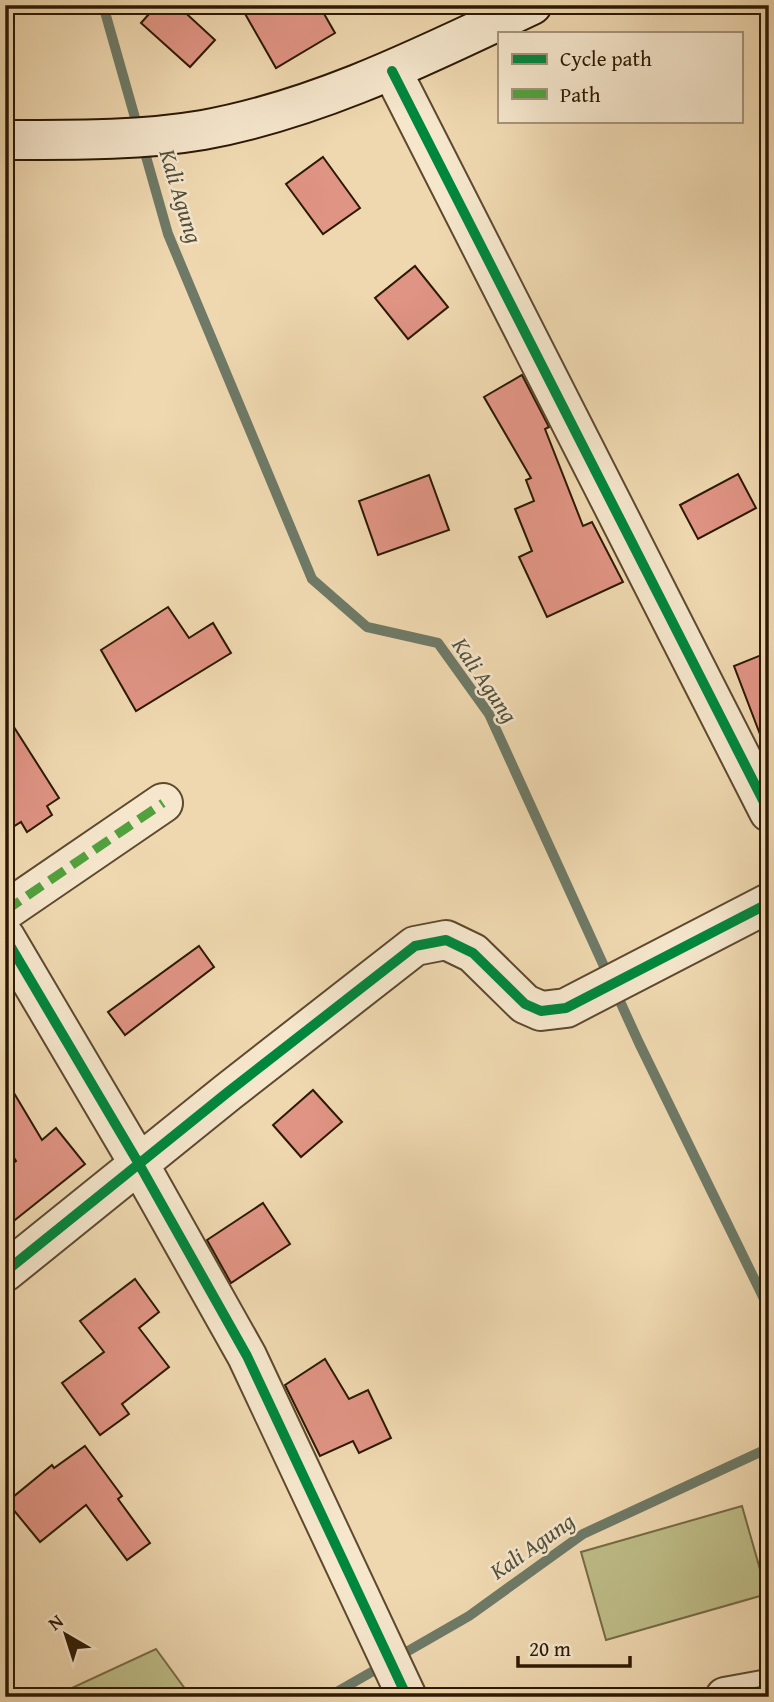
<svg xmlns="http://www.w3.org/2000/svg" width="774" height="1702" viewBox="0 0 774 1702" font-family="'Gentium Book Plus',serif">
<style>
.green{fill:#bebd88;stroke:#756b46;stroke-width:2}
.lines{fill:none;stroke-linecap:round;stroke-linejoin:round}
.stream{stroke:#6e7a67;stroke-width:10}
.building{fill:#e09484;stroke:#2c1903;stroke-width:2}
.street-casing{stroke:#5d492e;stroke-width:42}
.secondary-casing{stroke:#2c1903;stroke-width:42}
.street{stroke:#f5e6cc;stroke-width:38}
.secondary{stroke:#f5e6cc;stroke-width:38}
.quiet{stroke:#51a13d;stroke-width:9;stroke-dasharray:18 9;stroke-linecap:butt}
.cycleway-casing{stroke:#f5e6cc;stroke-width:15}
.cycleway{stroke:#00873e;stroke-width:10}
.labels{text-anchor:middle;stroke-width:5;stroke-linejoin:round;paint-order:stroke}
.water-label{font-size:23px;font-style:italic;fill:#52513d;stroke:#f5e6cc}
</style>
<rect width="100%" height="100%" fill="#efd8b0"/>
<filter id="stains"><feTurbulence type="fractalNoise" baseFrequency=".00286" numOctaves="4"/><feColorMatrix values="0 0 0 0 .2 0 0 0 0 .09 0 0 0 0 .02 0 0 0 .5 -.17"/></filter>
<radialGradient id="worn" r=".72"><stop offset=".6" stop-color="#630" stop-opacity="0"/><stop offset="1" stop-color="#630" stop-opacity=".3"/></radialGradient>
<path class="green" d="M 742,1506 L 767,1594 L 606,1640 L 581,1552 Z
M 156,1649 L 191,1697 L 64,1697 L 63,1692 Z"/>
<g class="lines">
<path class="stream" d="M 103,5 L 168,234 L 312,579 L 367,627 L 438,643 L 489,714 L 639,1043 L 769,1309
M 328,1697 L 469,1616 L 583,1534 L 769,1448"/>
</g>
<path class="building" d="M 157,5 L 177,5 L 215,40 L 190,67 L 141,23 Z
M 240,5 L 319,5 L 335,33 L 276,68 Z
M 323,157 L 360,208 L 323,234 L 286,184 Z
M 415,266 L 448,307 L 408,339 L 375,298 Z
M 522,375 L 549,427 L 545,429 L 583,526 L 592,522 L 623,582 L 547,617 L 519,557 L 532,551 L 515,509 L 534,501 L 526,480 L 531,478 L 484,397 Z
M 738,474 L 756,508 L 698,539 L 680,505 Z
M 429,475 L 449,530 L 378,555 L 359,501 Z
M 168,607 L 189,638 L 213,623 L 231,653 L 136,711 L 101,650 Z
M 769,652 L 769,750 L 766,750 L 734,666 Z
M 5,713 L 59,798 L 47,806 L 52,815 L 27,832 L 21,822 L 5,832 Z
M 199,946 L 214,967 L 125,1035 L 108,1012 Z
M 5,1078 L 42,1140 L 56,1128 L 85,1164 L 5,1228 L 5,1170 L 16,1161 L 5,1143 Z
M 313,1090 L 342,1122 L 301,1157 L 273,1125 Z
M 263,1203 L 290,1244 L 231,1283 L 207,1240 Z
M 135,1279 L 159,1312 L 139,1328 L 169,1367 L 122,1404 L 129,1414 L 100,1435 L 62,1383 L 104,1352 L 80,1321 Z
M 325,1359 L 349,1399 L 368,1390 L 391,1438 L 359,1453 L 353,1441 L 320,1456 L 285,1385 Z
M 85,1446 L 122,1496 L 118,1499 L 150,1543 L 127,1560 L 86,1505 L 40,1542 L 7,1502 L 52,1465 L 54,1468 Z"/>
<g class="lines">
<g class="street-casing">
<path id="street" d="M 392,71 L 769,812
M 5,911 L 163,803
M 5,937 L 139,1164 L 247,1356 L 407,1697
M 5,1272 L 228,1092 L 415,946 L 446,940 L 473,953 L 525,1004 L 541,1011 L 566,1008 L 769,903
M 725,1697 L 769,1689"/>
</g>
<g class="secondary-casing">
<path id="secondary" d="M 5,140 C 71,140 138,141 203,130 C 319,109 426,55 532,5"/>
</g>
<use href="#street" class="street"/>
<use href="#secondary" class="secondary"/>
<path class="quiet" d="M 5,911 L 163,803
M 725,1697 L 769,1689"/>
<g class="cycleway-casing">
<path id="cycleway" d="M 392,71 L 769,812
M 5,937 L 139,1164 L 247,1356 L 407,1697
M 5,1272 L 228,1092 L 415,946 L 446,940 L 473,953 L 525,1004 L 541,1011 L 566,1008 L 769,903"/>
</g>
<use href="#cycleway" class="cycleway"/>
</g>
<g class="labels">
<g class="water-label">
<text transform="translate(181 196) rotate(73)" y="8">Kali Agung</text>
<text transform="translate(485 680) rotate(56)" y="8">Kali Agung</text>
<text transform="translate(532 1546) rotate(-35)" y="8">Kali Agung</text>
</g>
</g>
<rect width="774" height="1702" fill="none" stroke="#efd8b0" stroke-width="28"/>
<rect x="7" y="7" width="760" height="1688" fill="none" stroke="#2c1903" stroke-width="3.5"/>
<rect x="14" y="14" width="746" height="1674" fill="none" stroke="#2c1903" stroke-width="2"/>
<rect x="498" y="32" width="245" height="91" fill="#f5e6cc" stroke="#a5947c" stroke-width="2"/>
<rect x="512" y="54" width="35" height="10" fill="#00873e" stroke="#a5947c" stroke-width="2"/>
<text x="560" y="66" font-size="21" fill="#2c1903">Cycle path</text>
<rect x="512" y="89" width="35" height="10" fill="#51a13d" stroke="#a5947c" stroke-width="2"/>
<text x="560" y="102" font-size="21" fill="#2c1903">Path</text>
<g transform="translate(66 1635) rotate(321)" stroke="#f5e6cc" stroke-width="5" paint-order="stroke">
<path d="M0-5L12 26L0 18L-12 26Z" fill="#2c1903"/>
<text y="-10" font-size="19" font-weight="bold" text-anchor="middle" fill="#2c1903">N</text>
</g>
<path d="M518 1656v10h112v-10" fill="none" stroke="#2c1903" stroke-width="3.5"/>
<text x="529" y="1656" font-size="21" fill="#2c1903" stroke="#f5e6cc" stroke-width="5" paint-order="stroke">20 m</text>
<rect width="100%" height="100%" filter="url(#stains)"/>
<rect width="100%" height="100%" fill="url(#worn)"/>
</svg>
